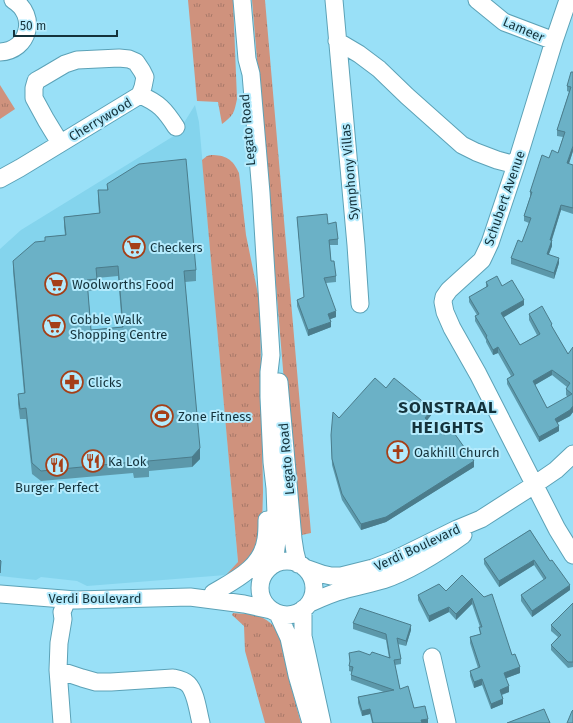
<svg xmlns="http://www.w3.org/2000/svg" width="573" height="723" viewBox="0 0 573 723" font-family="'Fira Sans',sans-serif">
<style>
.built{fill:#84d4ed}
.grass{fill:url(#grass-tufts)}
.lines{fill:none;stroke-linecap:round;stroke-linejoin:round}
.minor-casing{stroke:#5ca2b7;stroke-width:19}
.minor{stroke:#fff;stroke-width:17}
.wall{fill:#5c98aa;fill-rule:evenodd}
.shaded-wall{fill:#4b7c8b}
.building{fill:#6bb1c6;stroke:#4b7c8b;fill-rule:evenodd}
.labels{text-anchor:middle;stroke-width:4;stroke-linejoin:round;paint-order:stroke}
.street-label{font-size:13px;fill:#14323b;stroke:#b4ebfd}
.poi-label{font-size:13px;fill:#14323b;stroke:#b4ebfd;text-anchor:start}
.district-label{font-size:17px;font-weight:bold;letter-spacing:1px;fill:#14323b;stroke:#b4ebfd}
</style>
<defs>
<pattern id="grass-tufts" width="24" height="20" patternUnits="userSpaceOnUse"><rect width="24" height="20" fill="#cf927d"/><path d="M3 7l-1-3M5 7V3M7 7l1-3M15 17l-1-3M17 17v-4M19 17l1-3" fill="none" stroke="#a77868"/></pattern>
</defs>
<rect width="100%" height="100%" fill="#99e0f7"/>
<path class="built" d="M 195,105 L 199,122 L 238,563 L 226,575 L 87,586 L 77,581 L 41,577 L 36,580 L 0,576 L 0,249 L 21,230 L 177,134 Z"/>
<path class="grass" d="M 188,0 L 233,0 L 237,99 C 234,113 234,115 222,124 L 218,102 L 197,101 Z
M 252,0 L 265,0 L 311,533 L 297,536 Z
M 0,85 L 15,109 L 0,119 Z
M 211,155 C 225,155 233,159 239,173 L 246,235 L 258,294 L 260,308 L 263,492 L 262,526 L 260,545 L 241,567 L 231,573 L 226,575 L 238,562 L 202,160 L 207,156 Z
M 233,613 C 243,614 254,613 263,618 C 269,621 273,625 277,630 C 284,642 284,656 287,669 C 291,687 296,705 301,723 L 265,723 L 245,651 L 244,626 L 232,615 Z"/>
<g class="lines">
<g class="minor-casing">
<path id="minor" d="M 242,0 L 247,59 L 251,74 L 261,193 L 271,355 L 269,372 L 269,397 L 272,462 L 275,488 L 277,541 L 274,564
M 334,0 L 356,245 L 360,304
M 477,0 L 504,22 L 554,41
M 568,0 L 554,41 L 516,165 L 490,243 L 482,260 L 449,290 L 444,297 L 443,302 L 445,312 L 452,328 L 478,374 L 557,529 L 573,555
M 337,41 L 359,54 L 379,69 L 407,96 L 462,145 L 476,152 L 497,160 L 516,165
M 0,52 C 29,51 38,15 13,0
M 140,95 C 159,103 165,110 176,127
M 0,179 L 20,168 L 140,95 L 143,87 L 145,77 L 142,71 L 136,62 L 129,59 L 119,58 L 77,60 L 65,64 L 43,77 L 36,81 L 34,88 L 34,98 L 46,120 L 60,143
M 279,382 L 293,539 L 295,552 L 298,564
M260 588a27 27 0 1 1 54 0a27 27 0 1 1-54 0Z
M 305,568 L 322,574 L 331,576 L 341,576 L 373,568 L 396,559 L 457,529 L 481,519 L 534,485 L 556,470 L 573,454
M 213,593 C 235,580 262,568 266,539 C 267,533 267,527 267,520
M 0,594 L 76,600 L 190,597 L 244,604 L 271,610
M 310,603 C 321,598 332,593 344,590 C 357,586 370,584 383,580 C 412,570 438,553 463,535
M 303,609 L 303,636 L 322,723
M 278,614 L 289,638 L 297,675 L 311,723
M 432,657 L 447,723
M 58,670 L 82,678 L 96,682 L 111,682 L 173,678 C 178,679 184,680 188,684 C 196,692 198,712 201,723
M 62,723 L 58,670 L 59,643 L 63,619 L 62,612 L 67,600"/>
</g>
<use href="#minor" class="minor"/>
</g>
<path class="wall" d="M 573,72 L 573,151 L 569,164 L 573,165 L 573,214 L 561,210 L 552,240 L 552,246 L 549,254 L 559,263 L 554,279 L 511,264 L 511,258 L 522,242 L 529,223 L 524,221 L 524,216 L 530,197 L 530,192 L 549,158 L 558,153 L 563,137 L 557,136 L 557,130 L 569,92 L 567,91 L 567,86 Z
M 107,184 L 196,270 L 196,281 L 185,282 L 200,459 L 192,467 L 149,471 L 149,477 L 134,478 L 133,473 L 41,481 L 32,474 L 26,419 L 20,419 L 18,404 L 18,394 L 24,393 L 13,271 L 13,261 L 45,241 L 45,237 L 65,235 L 64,227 L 64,217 L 99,213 L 98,201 L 98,190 L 107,190 ZM 118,276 L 122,327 L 91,330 L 88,291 L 97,290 L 97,278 Z
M 297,217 L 328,224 L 338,239 L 338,245 L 330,245 L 331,261 L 336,276 L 336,282 L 326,283 L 336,317 L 330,319 L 331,327 L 308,336 L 297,306 L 297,300 L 304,298 Z
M 486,282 L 502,286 L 524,305 L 503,317 L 520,345 L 537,335 L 529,320 L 529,314 L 552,327 L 568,354 L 573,412 L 570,416 L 557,423 L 559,431 L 539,442 L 507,384 L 507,379 L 511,376 L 498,353 L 493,355 L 486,342 L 486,340 L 475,321 L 475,316 L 477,315 L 469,302 L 469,297 L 486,288 ZM 552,375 L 567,387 L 566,389 L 566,395 L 568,397 L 547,408 L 535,385 Z
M 386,388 L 432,414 L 427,420 L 474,467 L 386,522 L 361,530 L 342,500 L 332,465 L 331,435 L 339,418 Z
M 530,530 L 550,561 L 570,590 L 532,617 L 521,601 L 521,595 L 544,580 L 534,565 L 499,587 L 484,564 L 484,559 Z
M 462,575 L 512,655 L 520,673 L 506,678 L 509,692 L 502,695 L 503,704 L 491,709 L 482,685 L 474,688 L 470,676 L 470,671 L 478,668 L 470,643 L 470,637 L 480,634 L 479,627 L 480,627 L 472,604 L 456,620 L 449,612 L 429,622 L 418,600 L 418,595 L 446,591 Z
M 573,603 L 573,667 L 568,668 L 551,650 L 551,645 L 558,637 L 551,631 L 551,625 Z
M 353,623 L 411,630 L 406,646 L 398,644 L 401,659 L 401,664 L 395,665 L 400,689 L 414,708 L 428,723 L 372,723 L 370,714 L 362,716 L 358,703 L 358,697 L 384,692 L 351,680 L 351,675 L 352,672 L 349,671 L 349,666 L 350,663 L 349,653 L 370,655 L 389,658 L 386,640 L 353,629 Z"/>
<path class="shaded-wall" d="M 573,146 L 573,151 L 567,169 L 567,163 Z
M 561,205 L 561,210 L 550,245 L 550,240 Z
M 552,240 L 552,246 L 547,259 L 547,254 Z
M 559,258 L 559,263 L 554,279 L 554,273 Z
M 524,300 L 524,305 L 501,319 L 501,313 Z
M 336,311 L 336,317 L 328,320 L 328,314 Z
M 331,322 L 331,327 L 308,336 L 308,330 Z
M 498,347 L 498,353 L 493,355 L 493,350 Z
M 552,370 L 552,375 L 533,386 L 533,381 Z
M 573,406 L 573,412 L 570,416 L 555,424 L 555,419 Z
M 432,409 L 432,414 L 425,423 L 425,418 Z
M 559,426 L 559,431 L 539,442 L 539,437 Z
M 200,448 L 200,459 L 192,467 L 192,457 Z
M 474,461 L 474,467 L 386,522 L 361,530 L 361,524 Z
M 534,560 L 534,565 L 499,587 L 499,581 Z
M 570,585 L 570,590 L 532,617 L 532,611 Z
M 472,598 L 472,604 L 456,620 L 456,614 Z
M 449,607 L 449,612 L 429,622 L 429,616 Z
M 411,625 L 411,630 L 406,646 L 406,641 Z
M 520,667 L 520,673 L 504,679 L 504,673 Z
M 482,679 L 482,685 L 474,688 L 474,682 Z
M 509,686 L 509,692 L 500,695 L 500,690 Z
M 503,699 L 503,704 L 491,709 L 491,704 Z
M 370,709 L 370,714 L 362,716 L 362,711 Z
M 428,719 L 428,723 L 421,723 L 421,720 Z"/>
<path class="building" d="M 571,72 L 573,72 L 573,146 L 567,163 L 573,165 L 573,208 L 561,205 L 550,240 L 552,240 L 547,254 L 559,258 L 554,273 L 511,258 L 518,240 L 522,242 L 531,218 L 524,216 L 532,192 L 530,192 L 542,155 L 549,158 L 552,150 L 558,153 L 565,132 L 557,130 L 571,87 L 567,86 Z
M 186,159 L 196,270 L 184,271 L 200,448 L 192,457 L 148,461 L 149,467 L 134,468 L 133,462 L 41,471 L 32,463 L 26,408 L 20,409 L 18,394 L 25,393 L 13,261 L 35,242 L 45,241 L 45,237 L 66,235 L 64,217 L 100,213 L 98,190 L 108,190 L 107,184 L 139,164 ZM 118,266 L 123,327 L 91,330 L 87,280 L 97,279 L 96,268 Z
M 327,214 L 328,224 L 336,222 L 338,239 L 329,240 L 331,261 L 334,261 L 336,276 L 324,278 L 336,311 L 328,314 L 331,322 L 308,330 L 297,300 L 304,297 L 297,217 Z
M 497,276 L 502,286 L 512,280 L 524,300 L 501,313 L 520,345 L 540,334 L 529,314 L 542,306 L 552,324 L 551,325 L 568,354 L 573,347 L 573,406 L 570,410 L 555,419 L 559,426 L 539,437 L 507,379 L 514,375 L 498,347 L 493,350 L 486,337 L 487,336 L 475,316 L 479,314 L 469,297 L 488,286 L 486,282 ZM 552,370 L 570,383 L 566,389 L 572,394 L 547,408 L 533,381 Z
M 375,378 L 386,388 L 394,378 L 432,409 L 425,418 L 444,435 L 452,430 L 474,461 L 386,517 L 361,524 L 342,494 L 332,459 L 331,435 L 333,412 L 339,418 Z
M 530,530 L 550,561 L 552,560 L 570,585 L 532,611 L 521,595 L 546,578 L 534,560 L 499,581 L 484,559 Z
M 0,560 L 1,561 L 0,573 Z
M 462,575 L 484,597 L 492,594 L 512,655 L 515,654 L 520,667 L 504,673 L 509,686 L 500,690 L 503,699 L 491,704 L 482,679 L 474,682 L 470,671 L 480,667 L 470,637 L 481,634 L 479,627 L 482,627 L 472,598 L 456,614 L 449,607 L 429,616 L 418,595 L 439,584 L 446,591 Z
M 573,603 L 573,662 L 568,662 L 551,645 L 561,635 L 551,625 Z
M 360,608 L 411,625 L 406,641 L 397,638 L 401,659 L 394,660 L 400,689 L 408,686 L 414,708 L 425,706 L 428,719 L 421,720 L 422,723 L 373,723 L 370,709 L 362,711 L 358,697 L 394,690 L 351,675 L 353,667 L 349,666 L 350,661 L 349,653 L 359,651 L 370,655 L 372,652 L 390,658 L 386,634 L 353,623 Z
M 544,709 L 550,723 L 507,723 Z
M 573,710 L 573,723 L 567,723 L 572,711 Z"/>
<defs>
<g id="supermarket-ring" transform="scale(1.15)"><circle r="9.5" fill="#b4ebfd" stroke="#a53f17" stroke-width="1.5"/><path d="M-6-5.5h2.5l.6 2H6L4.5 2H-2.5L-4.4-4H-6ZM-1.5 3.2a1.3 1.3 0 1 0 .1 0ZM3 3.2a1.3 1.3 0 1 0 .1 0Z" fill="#a53f17"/></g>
<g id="pharmacy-ring" transform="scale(1.15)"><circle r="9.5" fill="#b4ebfd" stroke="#a53f17" stroke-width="1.5"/><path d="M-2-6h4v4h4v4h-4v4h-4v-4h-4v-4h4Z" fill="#a53f17"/></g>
<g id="stadium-ring" transform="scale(1.15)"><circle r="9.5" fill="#b4ebfd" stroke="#a53f17" stroke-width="1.5"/><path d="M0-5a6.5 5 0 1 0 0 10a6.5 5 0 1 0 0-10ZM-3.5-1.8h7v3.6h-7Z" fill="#a53f17"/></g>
<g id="church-ring" transform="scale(1.15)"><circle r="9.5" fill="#b4ebfd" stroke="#a53f17" stroke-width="1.5"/><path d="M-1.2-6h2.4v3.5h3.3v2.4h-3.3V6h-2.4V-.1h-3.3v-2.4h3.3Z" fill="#a53f17"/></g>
<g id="restaurant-ring" transform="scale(1.15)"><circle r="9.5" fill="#b4ebfd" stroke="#a53f17" stroke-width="1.5"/><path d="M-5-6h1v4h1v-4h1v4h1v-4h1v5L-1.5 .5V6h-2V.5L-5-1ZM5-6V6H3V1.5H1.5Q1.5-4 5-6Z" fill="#a53f17"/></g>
</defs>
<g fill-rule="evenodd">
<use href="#supermarket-ring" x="134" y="247"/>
<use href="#supermarket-ring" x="56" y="284"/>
<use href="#supermarket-ring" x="54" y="326"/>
<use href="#pharmacy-ring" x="72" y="382"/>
<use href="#stadium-ring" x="162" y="416"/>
<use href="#church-ring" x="398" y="452"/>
<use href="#restaurant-ring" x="93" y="461"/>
<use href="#restaurant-ring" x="57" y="465"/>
</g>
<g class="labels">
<g class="street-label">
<text transform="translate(524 29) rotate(23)" y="5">Lameer</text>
<text transform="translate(100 119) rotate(-31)" y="5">Cherrywood</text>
<text transform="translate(247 130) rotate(-95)" y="5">Legato Road</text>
<text transform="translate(349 172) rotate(-95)" y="5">Symphony Villas</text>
<text transform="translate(504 198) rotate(-71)" y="5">Schubert Avenue</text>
<text transform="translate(286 459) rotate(-95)" y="5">Legato Road</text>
<text transform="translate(417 547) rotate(-25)" y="5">Verdi Boulevard</text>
<text x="95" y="603">Verdi Boulevard</text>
</g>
<g class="poi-label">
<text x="150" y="252">Checkers</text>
<text x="72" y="289">Woolworths Food</text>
<text x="70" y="324">Cobble Walk<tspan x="70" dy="15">Shopping Centre</tspan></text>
<text x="88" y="387">Clicks</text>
<text x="178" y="421">Zone Fitness</text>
<text x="414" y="457">Oakhill Church</text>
<text x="108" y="466">Ka Lok</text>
<text x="57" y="492" text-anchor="middle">Burger Perfect</text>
</g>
<g class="district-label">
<text x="448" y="413">SONSTRAAL<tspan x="448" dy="20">HEIGHTS</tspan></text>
</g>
</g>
<path d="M14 30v6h103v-6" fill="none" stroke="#14323b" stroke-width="2"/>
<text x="20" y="30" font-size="12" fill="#14323b" stroke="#b4ebfd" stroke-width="3" paint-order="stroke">50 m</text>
</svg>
